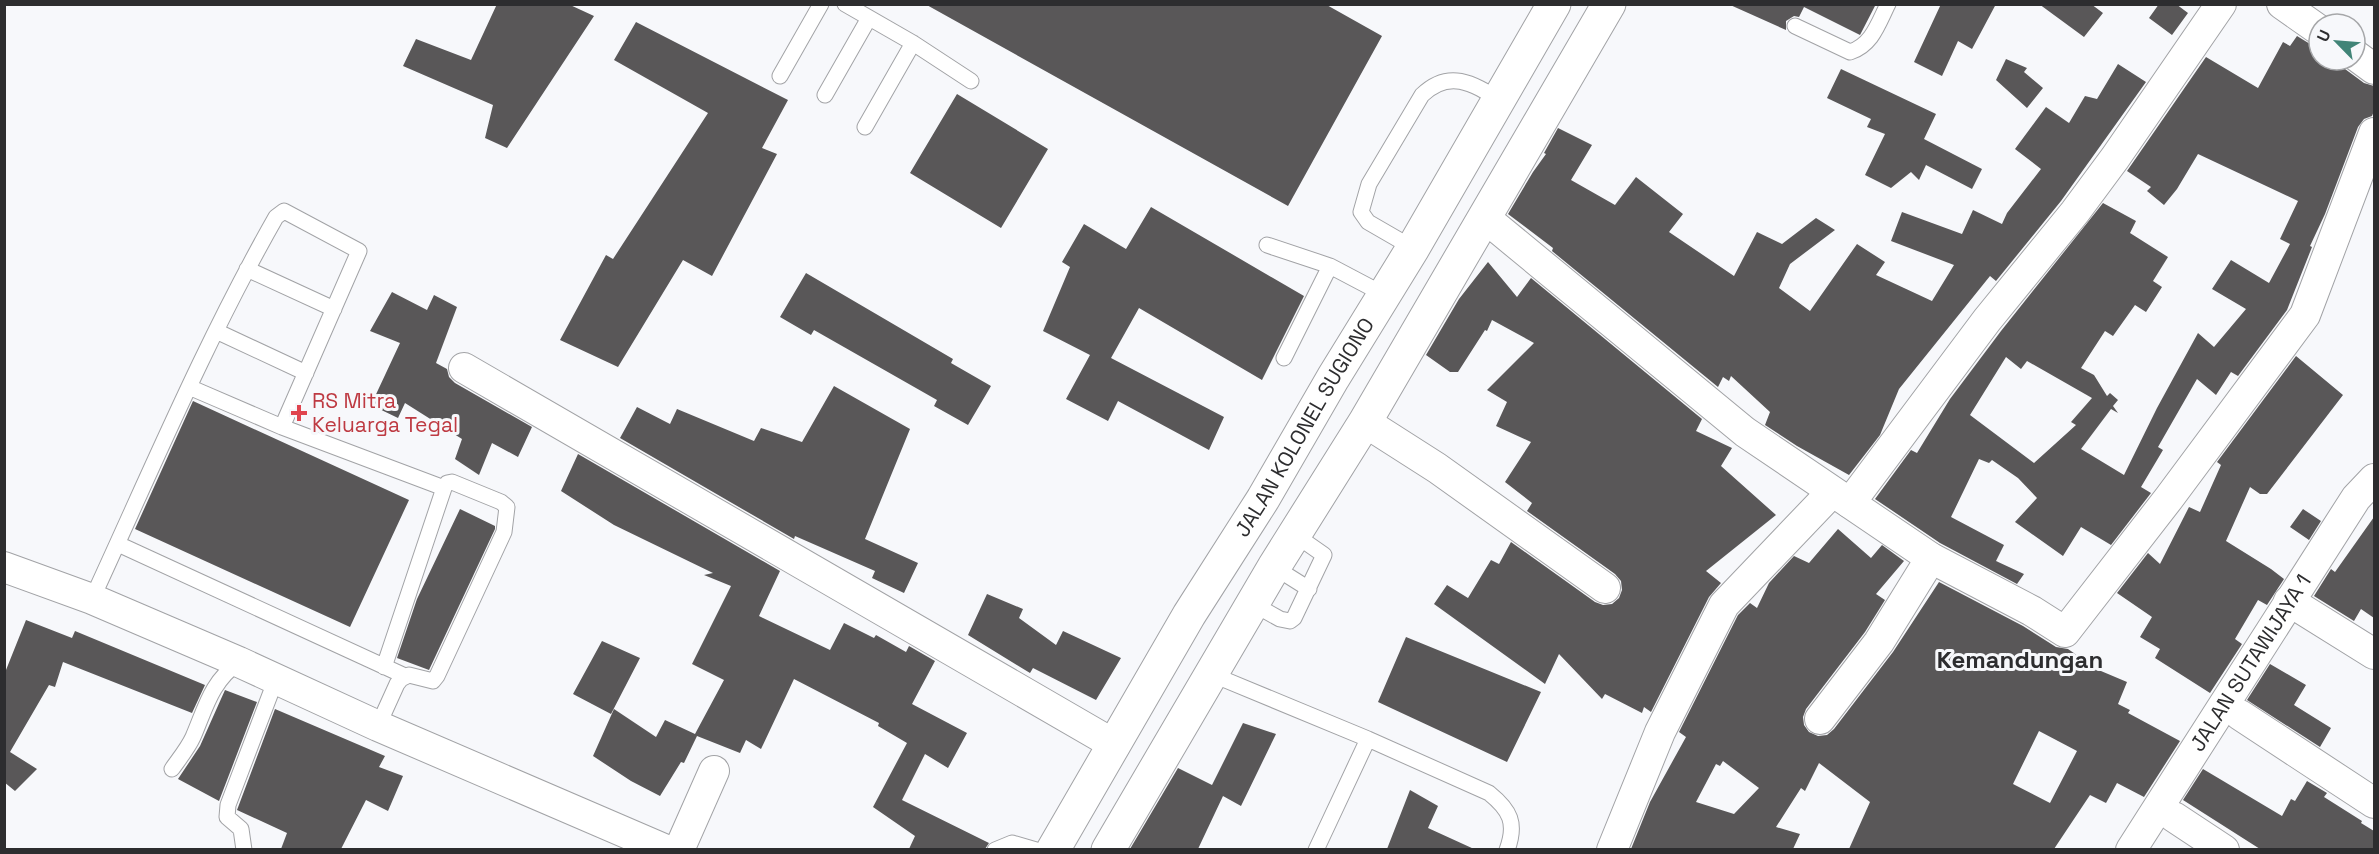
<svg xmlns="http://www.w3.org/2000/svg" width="2379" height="854" viewBox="0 0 2379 854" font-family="'Space Grotesk',sans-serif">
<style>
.building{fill:#595758;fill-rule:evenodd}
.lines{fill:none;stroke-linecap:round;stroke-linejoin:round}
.service-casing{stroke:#a2a3a6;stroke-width:17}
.minor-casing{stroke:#a2a3a6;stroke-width:32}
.trunk-casing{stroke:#a2a3a6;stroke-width:35}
.service{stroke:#fff;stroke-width:15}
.minor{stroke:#fff;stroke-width:30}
.trunk{stroke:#fff;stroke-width:33}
.health-dot{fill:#e0444e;stroke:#f7f8fb;stroke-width:2}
.labels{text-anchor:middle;stroke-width:6;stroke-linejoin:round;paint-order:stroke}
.health-label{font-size:21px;fill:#be3a42;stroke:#f7f8fb;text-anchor:start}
.street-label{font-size:21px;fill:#2d2d2f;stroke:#f7f8fb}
.quarter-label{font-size:24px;font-weight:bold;fill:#2d2d2f;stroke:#f7f8fb}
</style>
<rect width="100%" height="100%" fill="#f7f8fb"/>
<path class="building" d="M 497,4 L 568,4 L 594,16 L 507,148 L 485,138 L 493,105 L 403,66 L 416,39 L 471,60 Z
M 925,4 L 1325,4 L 1382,36 L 1288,206 Z
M 1728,4 L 1876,4 L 1860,35 L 1804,7 L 1799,17 L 1794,16 L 1786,21 L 1786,30 Z
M 1941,4 L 1996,4 L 1972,49 L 1958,41 L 1942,76 L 1914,62 Z
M 2039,4 L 2091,4 L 2103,13 L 2084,37 Z
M 2159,4 L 2176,4 L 2188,13 L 2172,35 L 2149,18 Z
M 636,22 L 788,100 L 762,148 L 777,154 L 712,276 L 683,260 L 618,367 L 560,340 L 606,255 L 613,259 L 708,113 L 614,60 Z
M 2297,36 L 2310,44 L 2319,47 L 2319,60 L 2339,60 L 2345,69 L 2364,83 L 2374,86 L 2374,111 L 2372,116 L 2364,119 L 2358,127 L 2325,214 L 2310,246 L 2312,247 L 2287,310 L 2238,376 L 2231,372 L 2216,395 L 2197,379 L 2158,447 L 2163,450 L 2141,487 L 2151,493 L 2111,545 L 2081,527 L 2063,556 L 2015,522 L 2037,498 L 2018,478 L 1992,460 L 1989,463 L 1979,459 L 1951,517 L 2004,545 L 1996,561 L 2024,574 L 2017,584 L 1940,543 L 1875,499 L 1911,450 L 1917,453 L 1950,399 L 2001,331 L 2103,203 L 2136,221 L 2130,233 L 2168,257 L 2153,281 L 2162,287 L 2146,312 L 2135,305 L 2113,336 L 2105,331 L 2081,368 L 2094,375 L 2107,396 L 2110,393 L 2118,400 L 2113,406 L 2118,413 L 2111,409 L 2081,449 L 2124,475 L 2157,408 L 2198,333 L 2214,347 L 2246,309 L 2212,289 L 2231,260 L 2269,283 L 2290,244 L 2280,239 L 2298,201 L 2198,154 L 2177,189 L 2164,205 L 2147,191 L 2151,187 L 2127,171 L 2206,57 L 2258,88 L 2283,42 L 2290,46 ZM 2006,357 L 2021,369 L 2027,361 L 2092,398 L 2071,422 L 2076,425 L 2034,463 L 1970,415 Z
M 2006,59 L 2027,68 L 2024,72 L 2043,88 L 2027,108 L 1996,80 Z
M 2118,64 L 2146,82 L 2061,201 L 1996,281 L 1990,276 L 1899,389 L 1880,435 L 1849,475 L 1797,446 L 1765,425 L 1770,412 L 1731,376 L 1729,381 L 1723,377 L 1718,387 L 1552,251 L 1553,248 L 1508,214 L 1533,172 L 1546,154 L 1544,153 L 1558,128 L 1592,145 L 1571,180 L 1615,205 L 1636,177 L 1683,214 L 1669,232 L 1734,276 L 1757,232 L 1782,244 L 1816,218 L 1835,230 L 1790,264 L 1779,288 L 1810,311 L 1857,244 L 1885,262 L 1876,275 L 1932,301 L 1954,265 L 1891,241 L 1902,212 L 1962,234 L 1973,210 L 2002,224 L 2007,213 L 2041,169 L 2015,149 L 2046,107 L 2069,123 L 2085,96 L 2097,99 Z
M 1841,69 L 1936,114 L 1924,139 L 1982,169 L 1972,189 L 1926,165 L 1919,180 L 1911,172 L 1891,188 L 1865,175 L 1885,134 L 1867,127 L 1871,119 L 1827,98 Z
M 957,94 L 1048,149 L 1001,228 L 910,173 Z
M 1151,207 L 1304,296 L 1262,380 L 1139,308 L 1111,358 L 1224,417 L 1209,450 L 1118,401 L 1108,421 L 1066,399 L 1090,355 L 1043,331 L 1070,267 L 1062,262 L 1084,224 L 1126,249 Z
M 1488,262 L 1517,297 L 1531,278 L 1702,419 L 1696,431 L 1732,448 L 1721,466 L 1776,515 L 1706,571 L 1721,583 L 1709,597 L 1651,712 L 1644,707 L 1642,713 L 1605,694 L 1602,699 L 1559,654 L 1545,684 L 1434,604 L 1447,585 L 1468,598 L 1491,560 L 1499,564 L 1511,542 L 1595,602 L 1603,605 L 1612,604 L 1619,598 L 1622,590 L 1621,581 L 1615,574 L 1527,511 L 1532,503 L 1505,482 L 1531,442 L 1496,426 L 1507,402 L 1487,390 L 1534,343 L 1492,320 L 1487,331 L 1485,330 L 1458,372 L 1450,372 L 1426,355 L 1459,299 Z
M 806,273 L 953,359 L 951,363 L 991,386 L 968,425 L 934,406 L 937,400 L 814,330 L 811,335 L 780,317 Z
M 392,292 L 427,310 L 434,295 L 457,307 L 436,363 L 447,369 L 449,377 L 455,383 L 532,427 L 518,457 L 492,443 L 479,475 L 455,459 L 462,439 L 405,403 L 398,418 L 371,405 L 400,343 L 370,331 Z
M 2296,356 L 2343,395 L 2267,494 L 2260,494 L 2250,487 L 2226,541 L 2271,569 L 2284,579 L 2267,605 L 2258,600 L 2235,639 L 2242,644 L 2210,693 L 2155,658 L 2160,649 L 2140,637 L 2152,617 L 2117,593 L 2148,553 L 2160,564 L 2189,507 L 2200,512 L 2221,465 L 2217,462 Z
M 834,386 L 910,429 L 865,539 L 918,563 L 904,593 L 872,578 L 875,571 L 795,536 L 794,539 L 620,438 L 637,407 L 670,424 L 677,409 L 754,441 L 761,428 L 802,442 Z
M 193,401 L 409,500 L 350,627 L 135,529 Z
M 578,454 L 780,571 L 759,616 L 830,650 L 844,623 L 874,638 L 876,635 L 906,652 L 909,646 L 935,661 L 912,704 L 967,733 L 948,768 L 925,754 L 902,800 L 989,843 L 985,849 L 909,849 L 915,836 L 873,807 L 907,743 L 878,726 L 879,723 L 794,679 L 761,749 L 746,740 L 740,753 L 697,736 L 684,763 L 681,762 L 660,796 L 631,781 L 593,756 L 614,709 L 656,737 L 665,720 L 695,734 L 724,680 L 692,664 L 731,586 L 704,575 L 713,573 L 614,525 L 561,491 Z
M 460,509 L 495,526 L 495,529 L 429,670 L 397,658 L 417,599 Z
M 2303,509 L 2321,521 L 2309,540 L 2290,527 Z
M 2374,517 L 2374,618 L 2361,609 L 2354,621 L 2314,596 L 2331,569 L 2335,572 Z
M 1838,529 L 1871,558 L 1882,545 L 1904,561 L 1876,594 L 1885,600 L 1865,632 L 1806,709 L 1803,717 L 1804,725 L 1809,732 L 1818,736 L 1827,735 L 1834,729 L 1893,652 L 1939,582 L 2023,626 L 2056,647 L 2068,649 L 2084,660 L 2082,663 L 2127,682 L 2118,704 L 2130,710 L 2128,713 L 2180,741 L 2144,797 L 2117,783 L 2106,803 L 2090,795 L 2054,849 L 1849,849 L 1870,802 L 1819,763 L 1805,791 L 1801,788 L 1776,827 L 1800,834 L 1793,849 L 1631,849 L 1650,802 L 1686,737 L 1679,732 L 1738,615 L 1750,603 L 1757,608 L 1769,583 L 1794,556 L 1809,563 ZM 2039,731 L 2077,751 L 2050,803 L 2013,784 ZM 1723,761 L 1759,788 L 1734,814 L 1696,802 L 1716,764 L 1720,766 Z
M 987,594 L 1023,609 L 1019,618 L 1056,645 L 1063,631 L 1121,658 L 1096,700 L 1033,668 L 1030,673 L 968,635 Z
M 26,620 L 72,638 L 75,631 L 205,685 L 192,713 L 63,662 L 55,687 L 49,685 L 10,752 L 37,769 L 15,791 L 4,782 L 4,675 Z
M 1406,637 L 1541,692 L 1507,762 L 1378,702 Z
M 602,641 L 640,658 L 611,714 L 573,694 Z
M 2270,664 L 2306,685 L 2294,705 L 2331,728 L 2320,747 L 2247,700 Z
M 225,690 L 257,702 L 219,801 L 178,779 L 200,746 Z
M 275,709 L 385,756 L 379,767 L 403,776 L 388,811 L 366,800 L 341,849 L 281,849 L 287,833 L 237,810 Z
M 1243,723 L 1276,734 L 1241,806 L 1223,796 L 1198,849 L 1130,849 L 1178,768 L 1212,785 Z
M 2203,769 L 2282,816 L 2291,799 L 2295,801 L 2307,781 L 2327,793 L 2324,797 L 2362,821 L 2361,823 L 2374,831 L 2374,849 L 2260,849 L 2183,800 Z
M 1410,790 L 1438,806 L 1428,828 L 1474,849 L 1387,849 Z"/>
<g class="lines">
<g class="service-casing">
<path id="service" d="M 845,4 L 913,43 L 971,81
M 1795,26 L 1850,52 C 1872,45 1878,24 1888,4
M 780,76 L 821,4
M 825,95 L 869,18
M 865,127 L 913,43
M 1267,245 L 1330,266 L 1385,295
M 1413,248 L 1368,222 L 1361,212 L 1369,184 L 1422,95 C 1449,69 1472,83 1500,100
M 247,269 L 334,309
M 216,331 L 306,373
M 1284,358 L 1330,266
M 189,387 L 282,427 L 444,488 L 447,483 L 452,482 L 501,502 L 507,507 L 504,532 L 437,676 L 433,681 L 409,675 L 401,679 L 397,684 L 378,726
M 118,544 L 405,676
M 1274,567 L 1309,589
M 92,599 C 151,471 206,340 276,217 L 284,211 L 359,251 L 282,427
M 1253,604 L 1280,619 L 1290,621 L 1294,618 L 1324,555 L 1294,534
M 384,667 L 444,488
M 1211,674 L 1368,739 L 1489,793 C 1510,810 1517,823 1507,850
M 172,769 C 179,759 188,748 193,737 C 206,707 211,682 239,662
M 244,850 L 241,829 L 227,817 L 228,805 L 276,679
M 995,850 L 1012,843 L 1036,850
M 1316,850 L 1368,739"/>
</g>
<g class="minor-casing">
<g id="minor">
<path d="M 2282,4 L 2319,30"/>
<path d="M 2355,55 L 2374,69"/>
<path d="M 1484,217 L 1745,432 L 1931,558 L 2032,611 L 2065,632 L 2169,498 L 2305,315 L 2374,133"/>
<path d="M 464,368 L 1115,745"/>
<path d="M 1365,422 L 1437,468 L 1605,588"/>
<path d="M 1850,503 L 1987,320 L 2075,212 L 2115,158 L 2221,4"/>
<path d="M 4,567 L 92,599 L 239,662 L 378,726 L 666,850"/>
<path d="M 2289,601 L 2374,654"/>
<path d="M 2240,715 L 2374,803"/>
<path d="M 1820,719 L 1879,642 L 1931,558"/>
<path d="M 2174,817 L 2224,850"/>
<path d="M 679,850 L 714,771"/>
<path d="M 1612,850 L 1660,732 L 1724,605 L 1832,492"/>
<path id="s1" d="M 2131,850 L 2356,498 L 2374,479"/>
</g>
</g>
<g class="trunk-casing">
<g id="trunk">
<path id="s2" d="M 1053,850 L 1189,615 L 1263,499 L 1333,378 L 1413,248 L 1554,4"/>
<path d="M 1108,850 L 1274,567 L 1365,422 L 1609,4"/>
</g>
</g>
<use href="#service" class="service"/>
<use href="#minor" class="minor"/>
<use href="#trunk" class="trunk"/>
</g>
<path class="health-dot" d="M296 404h6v6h6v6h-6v6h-6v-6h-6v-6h6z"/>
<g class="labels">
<g class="health-label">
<text x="312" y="408">RS Mitra<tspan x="312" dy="24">Keluarga Tegal</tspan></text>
</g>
<g class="street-label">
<text dy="7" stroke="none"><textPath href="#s2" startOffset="492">JALAN KOLONEL SUGIONO</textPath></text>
<text dy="7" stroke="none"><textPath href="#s1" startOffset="222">JALAN SUTAWIJAYA 1</textPath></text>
</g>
<g class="quarter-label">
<text x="2020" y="668">Kemandungan</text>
</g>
</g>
<rect width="2379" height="854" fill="none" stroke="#2d2d2f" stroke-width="12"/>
<g transform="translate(2337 42) rotate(295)"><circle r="28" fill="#f7f8fb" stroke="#a6a7a9" stroke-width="1.5"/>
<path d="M0-4.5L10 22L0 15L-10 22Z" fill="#418477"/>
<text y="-9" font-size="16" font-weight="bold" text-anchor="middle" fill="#2d2d2f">U</text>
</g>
</svg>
